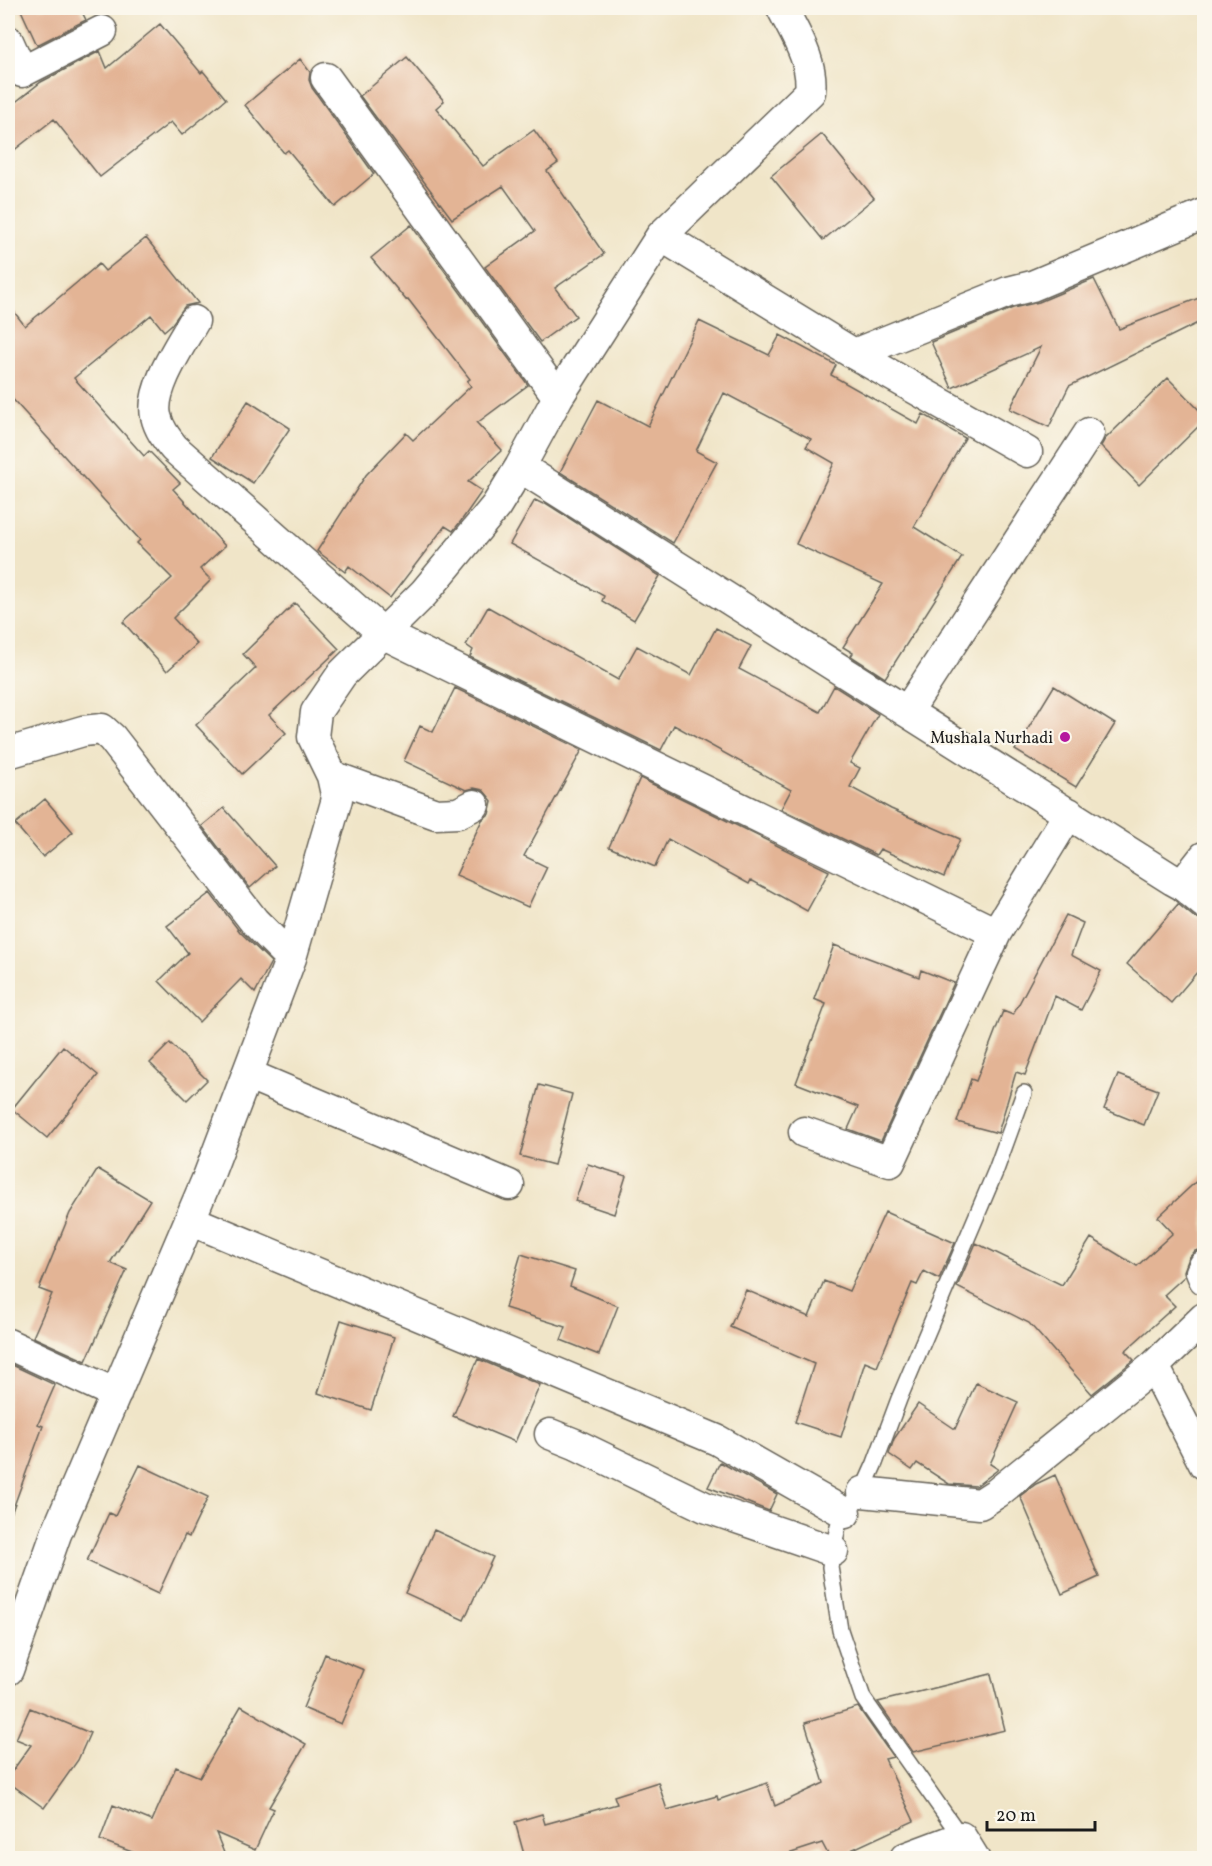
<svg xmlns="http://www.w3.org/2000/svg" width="1212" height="1866" viewBox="0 0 1212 1866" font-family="Vollkorn,serif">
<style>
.building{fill:#e3b495}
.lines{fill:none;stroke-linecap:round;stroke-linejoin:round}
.lane-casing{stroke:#666258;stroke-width:18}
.street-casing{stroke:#666258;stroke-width:33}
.lane{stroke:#fff;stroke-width:15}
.street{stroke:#fff;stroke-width:30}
.poi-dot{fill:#b5179e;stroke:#fbf7ec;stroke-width:2}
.labels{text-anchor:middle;stroke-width:4.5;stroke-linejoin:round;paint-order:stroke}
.poi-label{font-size:16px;fill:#1c1c1c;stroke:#fbf7ec;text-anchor:end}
</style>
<rect width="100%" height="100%" fill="#fbf7ec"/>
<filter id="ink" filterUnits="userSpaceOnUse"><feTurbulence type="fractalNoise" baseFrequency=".0167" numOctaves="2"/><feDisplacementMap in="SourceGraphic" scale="12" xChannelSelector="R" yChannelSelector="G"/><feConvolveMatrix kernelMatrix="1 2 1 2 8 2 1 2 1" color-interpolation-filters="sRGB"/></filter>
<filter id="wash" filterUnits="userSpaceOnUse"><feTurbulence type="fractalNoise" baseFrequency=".008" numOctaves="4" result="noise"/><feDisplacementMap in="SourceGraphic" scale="24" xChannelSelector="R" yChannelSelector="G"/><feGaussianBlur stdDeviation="1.35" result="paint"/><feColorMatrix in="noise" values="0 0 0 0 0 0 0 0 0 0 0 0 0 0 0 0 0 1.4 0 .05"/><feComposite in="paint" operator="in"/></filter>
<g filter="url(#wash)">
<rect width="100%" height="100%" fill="#f0e5c8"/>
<g id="blocks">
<path class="building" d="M 20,8 L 80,8 L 86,20 L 37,45 Z
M 160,24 L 201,73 L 203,71 L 226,99 L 182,135 L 171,122 L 100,177 L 54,119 L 8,155 L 8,108 L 41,82 L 100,51 L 107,68 Z
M 407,57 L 444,101 L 436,108 L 483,166 L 534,130 L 558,163 L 547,171 L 604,254 L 555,288 L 576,316 L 540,342 L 485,267 L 535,231 L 503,186 L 452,219 L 360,96 Z
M 300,59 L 310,72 L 309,80 L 312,88 L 374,174 L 335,207 L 288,150 L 284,153 L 245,105 Z
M 822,134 L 874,198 L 823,240 L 771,176 Z
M 411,225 L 528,385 L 477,423 L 502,450 L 468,482 L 482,491 L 461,521 L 453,531 L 445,526 L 390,598 L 349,566 L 345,572 L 317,551 L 366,475 L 406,433 L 413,440 L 471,386 L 467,381 L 470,379 L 408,299 L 406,300 L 371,258 Z
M 146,238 L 198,303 L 185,306 L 172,324 L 164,331 L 151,315 L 74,378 L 144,456 L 149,451 L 180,483 L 173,489 L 225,546 L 200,569 L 211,580 L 173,618 L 197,644 L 167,671 L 123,622 L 172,578 L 137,543 L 140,540 L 8,394 L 8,304 L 25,326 L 99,264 L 105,271 Z
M 1094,279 L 1119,329 L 1204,296 L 1204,320 L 1069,386 L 1049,427 L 1010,409 L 1041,347 L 952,388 L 931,342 L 1013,308 L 1039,302 Z
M 699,321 L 769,355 L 780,335 L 836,365 L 831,375 L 918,424 L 923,414 L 965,438 L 914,527 L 962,557 L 885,678 L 851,656 L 853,653 L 843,647 L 883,584 L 796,544 L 834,463 L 806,447 L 811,439 L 724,393 L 696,451 L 717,462 L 673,543 L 560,472 L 598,400 L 648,426 Z
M 1168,378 L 1204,415 L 1204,421 L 1139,485 L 1101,446 L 1105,439 Z
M 248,401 L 290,428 L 253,483 L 212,457 Z
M 535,500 L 543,504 L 544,502 L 660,576 L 634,620 L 602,601 L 604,596 L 510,544 Z
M 295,603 L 339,649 L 269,715 L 286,733 L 242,774 L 196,725 L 256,668 L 243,654 Z
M 488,607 L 618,680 L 637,646 L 691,675 L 716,628 L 751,646 L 739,669 L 820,712 L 834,686 L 878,714 L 850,763 L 860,768 L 850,787 L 891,809 L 960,839 L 944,877 L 880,849 L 876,855 L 781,809 L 791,790 L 674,725 L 661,750 L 470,657 L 473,650 L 466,645 Z
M 1054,686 L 1115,724 L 1076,787 L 1015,750 Z
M 455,688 L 582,750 L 524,856 L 547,867 L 528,907 L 456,875 L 482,820 L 489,814 L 492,801 L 489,797 L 483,790 L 474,788 L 466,790 L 404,761 L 420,726 L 433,732 Z
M 640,778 L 829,871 L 807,911 L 751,880 L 749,884 L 668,839 L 655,867 L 609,847 Z
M 45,799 L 73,832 L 43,857 L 15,824 Z
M 224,808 L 275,866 L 250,888 L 202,826 Z
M 210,893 L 240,932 L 271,962 L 255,993 L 241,979 L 199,1022 L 159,981 L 188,953 L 167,926 Z
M 1178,904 L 1194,917 L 1204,920 L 1204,964 L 1171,1003 L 1127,964 Z
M 1066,915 L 1083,923 L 1071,955 L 1101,971 L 1081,1010 L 1055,996 L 1025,1075 L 1016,1072 L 998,1133 L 957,1122 L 971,1079 L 976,1081 L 1003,1011 L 1013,1015 Z
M 834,945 L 919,977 L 921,970 L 954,983 L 881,1141 L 848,1129 L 858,1107 L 796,1083 L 826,1004 L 814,999 Z
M 170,1043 L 207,1080 L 187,1100 L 150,1063 Z
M 63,1046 L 98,1075 L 47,1138 L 12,1109 Z
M 1118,1075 L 1158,1090 L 1144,1125 L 1104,1109 Z
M 539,1085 L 572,1094 L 554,1165 L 520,1156 Z
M 588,1164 L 626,1176 L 614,1214 L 575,1201 Z
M 98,1169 L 150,1200 L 110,1263 L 127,1270 L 86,1361 L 33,1337 L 52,1294 L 39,1289 L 70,1213 Z
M 1204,1174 L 1204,1249 L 1195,1251 L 1189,1258 L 1184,1271 L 1185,1276 L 1164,1295 L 1175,1306 L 1125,1351 L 1134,1360 L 1092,1394 L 1029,1323 L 957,1287 L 976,1243 L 1062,1285 L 1091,1238 L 1137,1266 L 1173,1233 L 1158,1217 Z
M 885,1212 L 955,1243 L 939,1279 L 924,1271 L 917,1285 L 912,1283 L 877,1367 L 865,1362 L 841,1437 L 795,1422 L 814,1364 L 730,1327 L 746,1290 L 809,1317 L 824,1281 L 849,1291 Z
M 521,1254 L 575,1271 L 570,1286 L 618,1306 L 599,1355 L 561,1340 L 566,1327 L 505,1308 Z
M 341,1320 L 394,1337 L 371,1410 L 318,1393 Z
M 478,1359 L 540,1385 L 515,1442 L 453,1416 Z
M 8,1363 L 55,1385 L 38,1424 L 43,1426 L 11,1514 L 8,1513 Z
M 976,1383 L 1018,1402 L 990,1464 L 998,1469 L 996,1471 L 976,1486 L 949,1484 L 917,1463 L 912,1470 L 889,1454 L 894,1439 L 918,1404 L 955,1429 Z
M 720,1462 L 777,1494 L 769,1511 L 708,1487 Z
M 140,1465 L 208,1497 L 189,1537 L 185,1535 L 158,1594 L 87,1561 L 109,1513 L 115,1516 Z
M 1055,1475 L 1099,1577 L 1062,1594 L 1020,1496 L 1036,1484 Z
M 434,1530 L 493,1557 L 464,1620 L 405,1593 Z
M 325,1654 L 364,1670 L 341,1724 L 303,1708 Z
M 991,1674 L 1005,1730 L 913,1752 L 878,1702 Z
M 241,1706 L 306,1744 L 269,1807 L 274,1809 L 255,1850 L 216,1833 L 226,1858 L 148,1858 L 100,1840 L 113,1805 L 152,1821 L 176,1767 L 200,1777 Z
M 858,1707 L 893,1757 L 885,1759 L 914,1821 L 834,1858 L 830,1858 L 822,1843 L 776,1858 L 525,1858 L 515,1822 L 542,1814 L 545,1824 L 617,1804 L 614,1796 L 658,1782 L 667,1810 L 717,1796 L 718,1800 L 767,1783 L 775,1806 L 824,1783 L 805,1723 Z
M 30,1708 L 90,1733 L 78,1760 L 44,1808 L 8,1782 L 8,1777 L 31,1745 L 16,1739 Z"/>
</g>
</g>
<g filter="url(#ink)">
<use href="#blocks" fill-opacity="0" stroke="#666258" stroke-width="1.5"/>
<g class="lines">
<g class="lane-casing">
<path id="lane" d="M 961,1837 L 863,1698 L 840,1630 L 830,1567 L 838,1526 L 862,1492 L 875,1463 L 899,1399 L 996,1170 L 1024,1093"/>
</g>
<g class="street-casing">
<path id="street" d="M 8,41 L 22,72 L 102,31
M 326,78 L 558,397
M 661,236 L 854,354 L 1027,452
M 194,321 C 181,344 150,389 156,416 C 159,429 166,438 174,448 L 384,634 L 996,933
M 854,354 L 1008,292 L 1032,286 L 1204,214
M 520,467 L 1173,880 L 1182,885 L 1204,857
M 907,712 L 1089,433
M 8,753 L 83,731 L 102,729 L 112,738 L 254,921 L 291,958
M 332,776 L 436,814 L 458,813 L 474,805
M 1182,885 L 1204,903
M 247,1074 L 509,1185
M 804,1132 L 890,1162 L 996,933 L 1069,813
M 190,1220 L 717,1440 L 845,1513
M 1204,1266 L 1201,1272 L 1204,1279
M 8,1344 L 116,1394
M 1154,1366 L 1204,1464
M 550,1434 L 575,1444 L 705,1507 L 833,1551
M 862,1492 L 980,1504 L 997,1493 L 1154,1366 L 1204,1318
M 8,1670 L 56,1534 L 208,1177 L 291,958 L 337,799 L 332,776 L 313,737 L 316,712 L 342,674 L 424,593 L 496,506 L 520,467 L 558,397 L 661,236 L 810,92 C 814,62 795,34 782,8
M 905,1858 L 961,1837 L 974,1858"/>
</g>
<use href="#lane" class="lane"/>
<use href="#street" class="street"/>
</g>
</g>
<circle class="poi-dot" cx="1065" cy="737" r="6"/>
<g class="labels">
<g class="poi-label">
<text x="1053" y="743">Mushala Nurhadi</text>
</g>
</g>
<rect width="1212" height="1866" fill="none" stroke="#fbf7ec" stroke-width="30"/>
<path d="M987 1821v9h108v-9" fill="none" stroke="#1c1c1c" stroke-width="3"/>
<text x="996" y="1821" font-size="18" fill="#1c1c1c" stroke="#fbf7ec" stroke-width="4.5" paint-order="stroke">20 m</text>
</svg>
